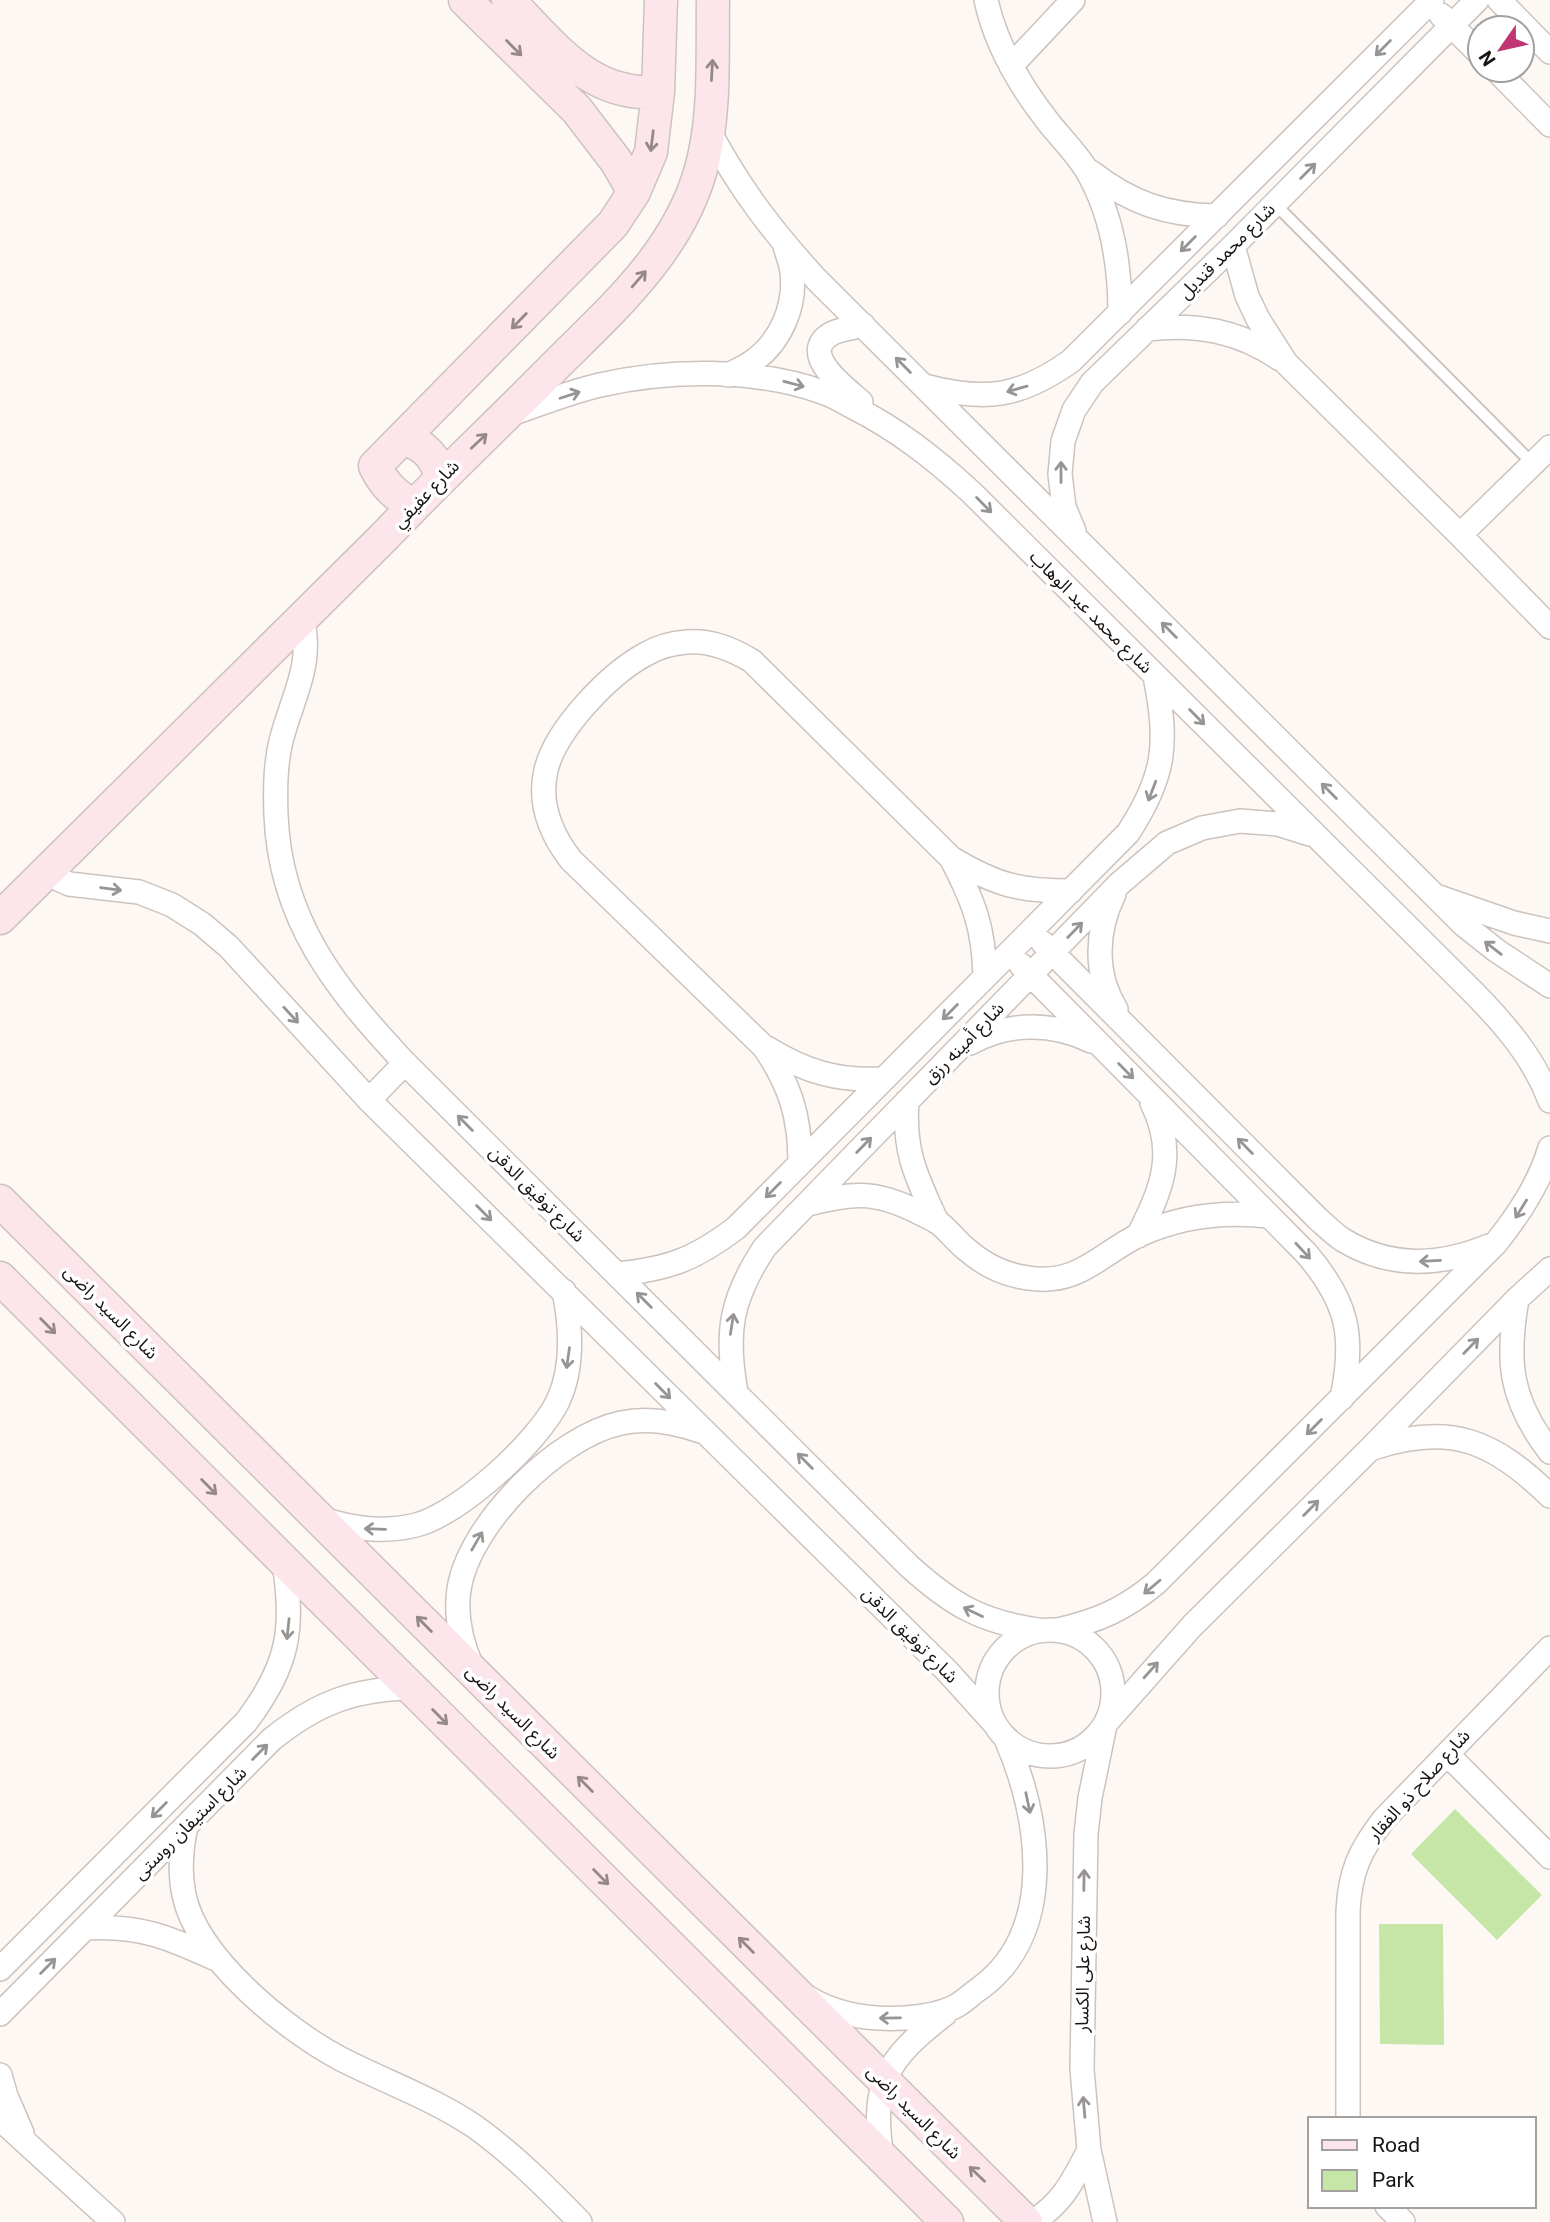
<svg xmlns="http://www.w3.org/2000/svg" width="1550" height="2222" viewBox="0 0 1550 2222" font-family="Roboto,'Noto Sans Arabic',sans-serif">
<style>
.green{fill:#c5e6a7}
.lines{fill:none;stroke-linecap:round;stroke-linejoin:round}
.lane-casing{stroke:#cdc3be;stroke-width:14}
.street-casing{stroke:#cdc3be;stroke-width:26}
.secondary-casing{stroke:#cdc3be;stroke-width:35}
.lane{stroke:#fff;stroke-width:10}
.street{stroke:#fff;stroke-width:23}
.secondary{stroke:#fce6eb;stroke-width:32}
.oneway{stroke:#958889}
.oneway2{stroke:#979594}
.labels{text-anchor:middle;stroke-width:7;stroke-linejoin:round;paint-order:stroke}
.street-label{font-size:18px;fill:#171412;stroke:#fff}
</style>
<rect width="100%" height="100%" fill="#fef8f4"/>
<path class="green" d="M 1455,1809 L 1542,1895 L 1497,1940 L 1411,1854 Z
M 1379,1924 L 1443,1924 L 1444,2045 L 1380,2044 Z"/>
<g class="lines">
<g class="lane-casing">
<path id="lane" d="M 1275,204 L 1533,464"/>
</g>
<g class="street-casing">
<path id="street" d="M 986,0 C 996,46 1020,86 1049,123 C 1061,138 1076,153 1086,169 C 1112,213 1120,262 1120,313
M 1499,0 L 1550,52
M 1441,15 L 1480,54
M 1011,66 L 1073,0
M 1496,70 L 1550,125
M 709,131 C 740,189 772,231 817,280 L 1464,925 L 1497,951 L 1550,986
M 1091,172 C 1131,203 1166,215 1217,216
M 1233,246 L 1247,296 L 1258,319 L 1286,363 L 1460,535 L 1550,627
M 1147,329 C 1196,323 1239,331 1280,359
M 728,375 C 736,371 745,367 752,362 C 781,342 796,306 792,272 C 791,263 787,254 785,246
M 925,386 C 986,402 1020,397 1071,361 L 1432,0
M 861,402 C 847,389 797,354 831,334 C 839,329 853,328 863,325
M 508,415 C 538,405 569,392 600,385 C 669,369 755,368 822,392 C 832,395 842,401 851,406 C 897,429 934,458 972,493 L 1475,994 C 1506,1026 1534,1058 1550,1101
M 1074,531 L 1064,507 L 1060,474 L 1063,441 L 1074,410 L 1092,383 L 1233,246 L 1477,0
M 1460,535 L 1550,447
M 302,618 C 314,665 292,697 281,741 C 275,765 275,790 276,815 C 280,921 336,989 405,1063 L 909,1566 C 951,1604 981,1622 1038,1630
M 951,858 C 974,902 984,928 985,977
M 45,873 L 69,884 L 139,892 L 172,905 L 202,924 L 229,947 L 369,1100 L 948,1672 L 994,1723
M 1114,894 C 1096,931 1094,973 1116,1009
M 1439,897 L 1514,923 L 1550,931
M 1043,943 L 1318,1219 C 1326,1226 1334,1234 1343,1240 C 1391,1269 1440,1266 1489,1246
M 1021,965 L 1306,1253 C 1348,1302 1355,1336 1342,1398
M 970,1043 C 1009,1022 1052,1022 1091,1041
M 767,1048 C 806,1072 837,1081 883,1079
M 369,1100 L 405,1063
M 907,1101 C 903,1152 917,1178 937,1222
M 800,1162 C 800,1116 790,1085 764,1047 L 571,860 C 551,834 538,804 546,770 C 556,729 609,674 646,654 C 658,647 672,643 687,642 C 711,640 732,649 752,661 L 951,858 C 996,885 1019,891 1071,891
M 808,1204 C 852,1193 873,1190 916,1211 C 923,1215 932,1218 939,1223 C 949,1231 956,1241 966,1249 C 983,1264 1005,1275 1028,1278 C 1078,1286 1100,1254 1139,1235 C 1180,1216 1225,1211 1269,1216
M 1138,1236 C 1162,1189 1177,1153 1152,1103
M 617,1274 C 669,1269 695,1259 736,1228 L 1128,833 C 1166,775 1168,743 1155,676
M 1517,1299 C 1506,1362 1510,1400 1550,1452
M 736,1392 C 725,1332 731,1298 765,1247 L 1119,884 L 1167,843 L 1202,828 L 1240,821 L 1278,824 L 1310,834
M 1373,1448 C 1450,1422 1494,1441 1550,1496
M 322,1519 C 354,1529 384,1533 416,1525 C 460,1514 539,1441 558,1401 C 574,1367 571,1326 564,1291
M987 1693a63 63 0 1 1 126 0a63 63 0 1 1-126 0Z
M 1058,1630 C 1098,1621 1125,1609 1156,1583 L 1496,1243 C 1519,1214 1539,1184 1550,1148
M 472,1667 C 461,1642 455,1616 459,1589 C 469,1524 558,1436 621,1423 C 648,1417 675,1422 700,1431
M 1107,1722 L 1192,1626 L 1370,1449 L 1517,1299 L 1550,1269
M 1105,1725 L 1090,1798 L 1086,1834 L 1082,2069 L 1089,2150 L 1105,2222
M 1447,1754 L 1550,1857
M 186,1826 C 181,1849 179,1871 184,1895 C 197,1958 286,2030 341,2059 C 386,2082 432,2098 474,2126 C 513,2154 547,2188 580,2222
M 85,1928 C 140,1925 168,1937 216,1959
M 0,1969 L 246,1722 C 289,1665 294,1631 284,1561
M 807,1997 C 836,2015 872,2020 905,2018 C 920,2017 939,2014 952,2008 C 962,2004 970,1995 979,1989 C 1058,1932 1040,1816 1006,1739
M 0,2014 L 272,1739 C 317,1703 354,1689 411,1688
M 0,2075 L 6,2096 L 22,2133
M 0,2119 L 113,2222
M 1348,2119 L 1348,1911 C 1350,1871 1360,1850 1384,1819 L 1550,1648
M 882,2157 C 870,2083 888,2058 945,2014
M 1387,2206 L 1403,2222
M 1032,2222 C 1062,2204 1073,2181 1089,2150"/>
</g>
<g class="secondary-casing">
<path id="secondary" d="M 465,0 L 577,110 L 616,161 L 634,192
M 508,0 C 553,44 588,97 658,92
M 404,439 C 424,445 435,456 441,477
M 414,506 C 396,496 384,485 375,466 L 613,224 L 634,192 L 651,152 L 658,92 L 661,0
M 0,918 L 385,536 C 440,478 498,424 554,367 C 612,309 678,252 701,169 C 716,115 712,55 713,0
M 0,1201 L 1026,2222
M 0,1278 L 947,2222"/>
</g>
<use href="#lane" class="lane"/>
<use href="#street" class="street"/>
<use href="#secondary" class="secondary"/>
</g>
<defs><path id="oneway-shaft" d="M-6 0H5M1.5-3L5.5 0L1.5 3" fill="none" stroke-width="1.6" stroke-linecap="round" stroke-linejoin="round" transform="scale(1.75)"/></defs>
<g class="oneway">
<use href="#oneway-shaft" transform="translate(514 48) rotate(45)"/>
<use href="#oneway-shaft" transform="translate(712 70) rotate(-87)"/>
<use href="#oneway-shaft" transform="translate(652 141) rotate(97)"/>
<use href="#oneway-shaft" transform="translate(639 279) rotate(-49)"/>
<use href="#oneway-shaft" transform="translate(519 321) rotate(134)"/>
<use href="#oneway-shaft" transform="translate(479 441) rotate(-43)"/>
<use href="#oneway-shaft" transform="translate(48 1326) rotate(45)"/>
<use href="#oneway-shaft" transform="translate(209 1487) rotate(45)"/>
<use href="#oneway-shaft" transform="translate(424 1624) rotate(-135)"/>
<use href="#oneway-shaft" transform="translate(440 1717) rotate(45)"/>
<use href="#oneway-shaft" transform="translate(585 1784) rotate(-135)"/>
<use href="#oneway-shaft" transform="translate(601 1877) rotate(45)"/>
<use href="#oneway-shaft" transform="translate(746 1945) rotate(-135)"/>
<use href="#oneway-shaft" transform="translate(977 2174) rotate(-136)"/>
</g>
<g class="oneway2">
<use href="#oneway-shaft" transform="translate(1383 48) rotate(135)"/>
<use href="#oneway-shaft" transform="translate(1308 171) rotate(-45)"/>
<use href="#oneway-shaft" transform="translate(1188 244) rotate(135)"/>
<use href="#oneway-shaft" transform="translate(903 365) rotate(-135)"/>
<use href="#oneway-shaft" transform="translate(794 384) rotate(15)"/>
<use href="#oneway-shaft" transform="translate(1017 389) rotate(164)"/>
<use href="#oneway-shaft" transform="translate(570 395) rotate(-18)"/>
<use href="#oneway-shaft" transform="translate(1061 472) rotate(-90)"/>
<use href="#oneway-shaft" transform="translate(984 505) rotate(45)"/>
<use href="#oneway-shaft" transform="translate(1169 630) rotate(-135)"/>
<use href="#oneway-shaft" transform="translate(1197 717) rotate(45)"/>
<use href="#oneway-shaft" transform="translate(1152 791) rotate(111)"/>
<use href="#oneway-shaft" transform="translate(1329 791) rotate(-135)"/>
<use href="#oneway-shaft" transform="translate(111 889) rotate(7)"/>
<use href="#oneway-shaft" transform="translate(1075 930) rotate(-46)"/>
<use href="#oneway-shaft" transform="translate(1493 948) rotate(-142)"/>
<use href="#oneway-shaft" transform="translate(950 1012) rotate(135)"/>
<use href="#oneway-shaft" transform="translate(291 1015) rotate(47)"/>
<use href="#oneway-shaft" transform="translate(1126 1071) rotate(45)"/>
<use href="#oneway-shaft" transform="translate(465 1123) rotate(-135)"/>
<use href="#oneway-shaft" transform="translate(864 1145) rotate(-46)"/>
<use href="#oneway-shaft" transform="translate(1245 1146) rotate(-135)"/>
<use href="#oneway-shaft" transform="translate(773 1190) rotate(135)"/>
<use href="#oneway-shaft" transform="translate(1521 1209) rotate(122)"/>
<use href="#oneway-shaft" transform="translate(484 1213) rotate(45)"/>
<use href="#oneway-shaft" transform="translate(1303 1251) rotate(47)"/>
<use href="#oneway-shaft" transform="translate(1430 1261) rotate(177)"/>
<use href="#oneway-shaft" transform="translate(644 1300) rotate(-135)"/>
<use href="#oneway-shaft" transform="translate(732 1324) rotate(-81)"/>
<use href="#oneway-shaft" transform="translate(1471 1346) rotate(-46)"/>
<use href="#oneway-shaft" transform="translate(568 1358) rotate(98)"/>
<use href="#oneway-shaft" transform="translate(663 1391) rotate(45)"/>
<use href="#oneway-shaft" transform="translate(1314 1427) rotate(135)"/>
<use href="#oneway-shaft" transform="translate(805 1461) rotate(-135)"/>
<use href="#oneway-shaft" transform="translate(1311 1508) rotate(-45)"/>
<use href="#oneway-shaft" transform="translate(375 1529) rotate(-178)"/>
<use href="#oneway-shaft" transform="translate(477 1541) rotate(-60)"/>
<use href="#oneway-shaft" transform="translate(1152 1587) rotate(140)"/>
<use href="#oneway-shaft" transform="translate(973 1612) rotate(-154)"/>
<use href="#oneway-shaft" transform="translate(288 1629) rotate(96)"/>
<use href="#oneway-shaft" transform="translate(1151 1670) rotate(-48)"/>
<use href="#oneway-shaft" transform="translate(260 1752) rotate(-45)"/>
<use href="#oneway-shaft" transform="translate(1028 1803) rotate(78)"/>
<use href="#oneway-shaft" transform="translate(159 1810) rotate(135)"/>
<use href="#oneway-shaft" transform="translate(1084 1880) rotate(-89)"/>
<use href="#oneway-shaft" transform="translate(48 1966) rotate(-45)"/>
<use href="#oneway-shaft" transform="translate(890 2018) rotate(179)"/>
<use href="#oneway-shaft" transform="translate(1084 2107) rotate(-95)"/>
</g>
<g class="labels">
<g class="street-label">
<text transform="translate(1227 251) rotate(-45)" y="6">شارع محمد قنديل</text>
<text transform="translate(426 494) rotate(-46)" y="6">شارع عفيفي</text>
<text transform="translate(1091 612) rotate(45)" y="6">شارع محمد عبد الوهاب</text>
<text transform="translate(964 1043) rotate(-46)" y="6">شارع أمينه رزق</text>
<text transform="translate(537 1194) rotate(45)" y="6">شارع توفيق الدقن</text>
<text transform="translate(111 1312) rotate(45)" y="6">شارع السيد راضى</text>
<text transform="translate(910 1635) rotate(45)" y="6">شارع توفيق الدقن</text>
<text transform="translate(513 1712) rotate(45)" y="6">شارع السيد راضى</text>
<text transform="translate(1419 1785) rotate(-48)" y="6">شارع صلاح ذو الفقار</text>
<text transform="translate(190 1823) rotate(-45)" y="6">شارع استيفان روستى</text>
<text transform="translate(1083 1974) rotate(-89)" y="6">شارع على الكسار</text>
<text transform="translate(914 2112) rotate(45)" y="6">شارع السيد راضى</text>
</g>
</g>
<rect x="1308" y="2117" width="228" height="91" fill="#ffffff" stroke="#a2a1a0" stroke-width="2"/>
<rect x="1322" y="2140" width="35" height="10" fill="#fce6eb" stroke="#a2a1a0" stroke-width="2"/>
<text x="1372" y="2152" font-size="21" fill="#171412">Road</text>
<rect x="1322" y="2170" width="35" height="21" fill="#c5e6a7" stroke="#a2a1a0" stroke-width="2"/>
<text x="1372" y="2187" font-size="21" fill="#171412">Park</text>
<g transform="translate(1501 49) rotate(236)"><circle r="33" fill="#ffffff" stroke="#a2a1a0" stroke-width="2"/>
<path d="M0-5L12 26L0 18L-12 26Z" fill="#bf3672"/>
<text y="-10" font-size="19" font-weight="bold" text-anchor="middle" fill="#171412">N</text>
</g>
</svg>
